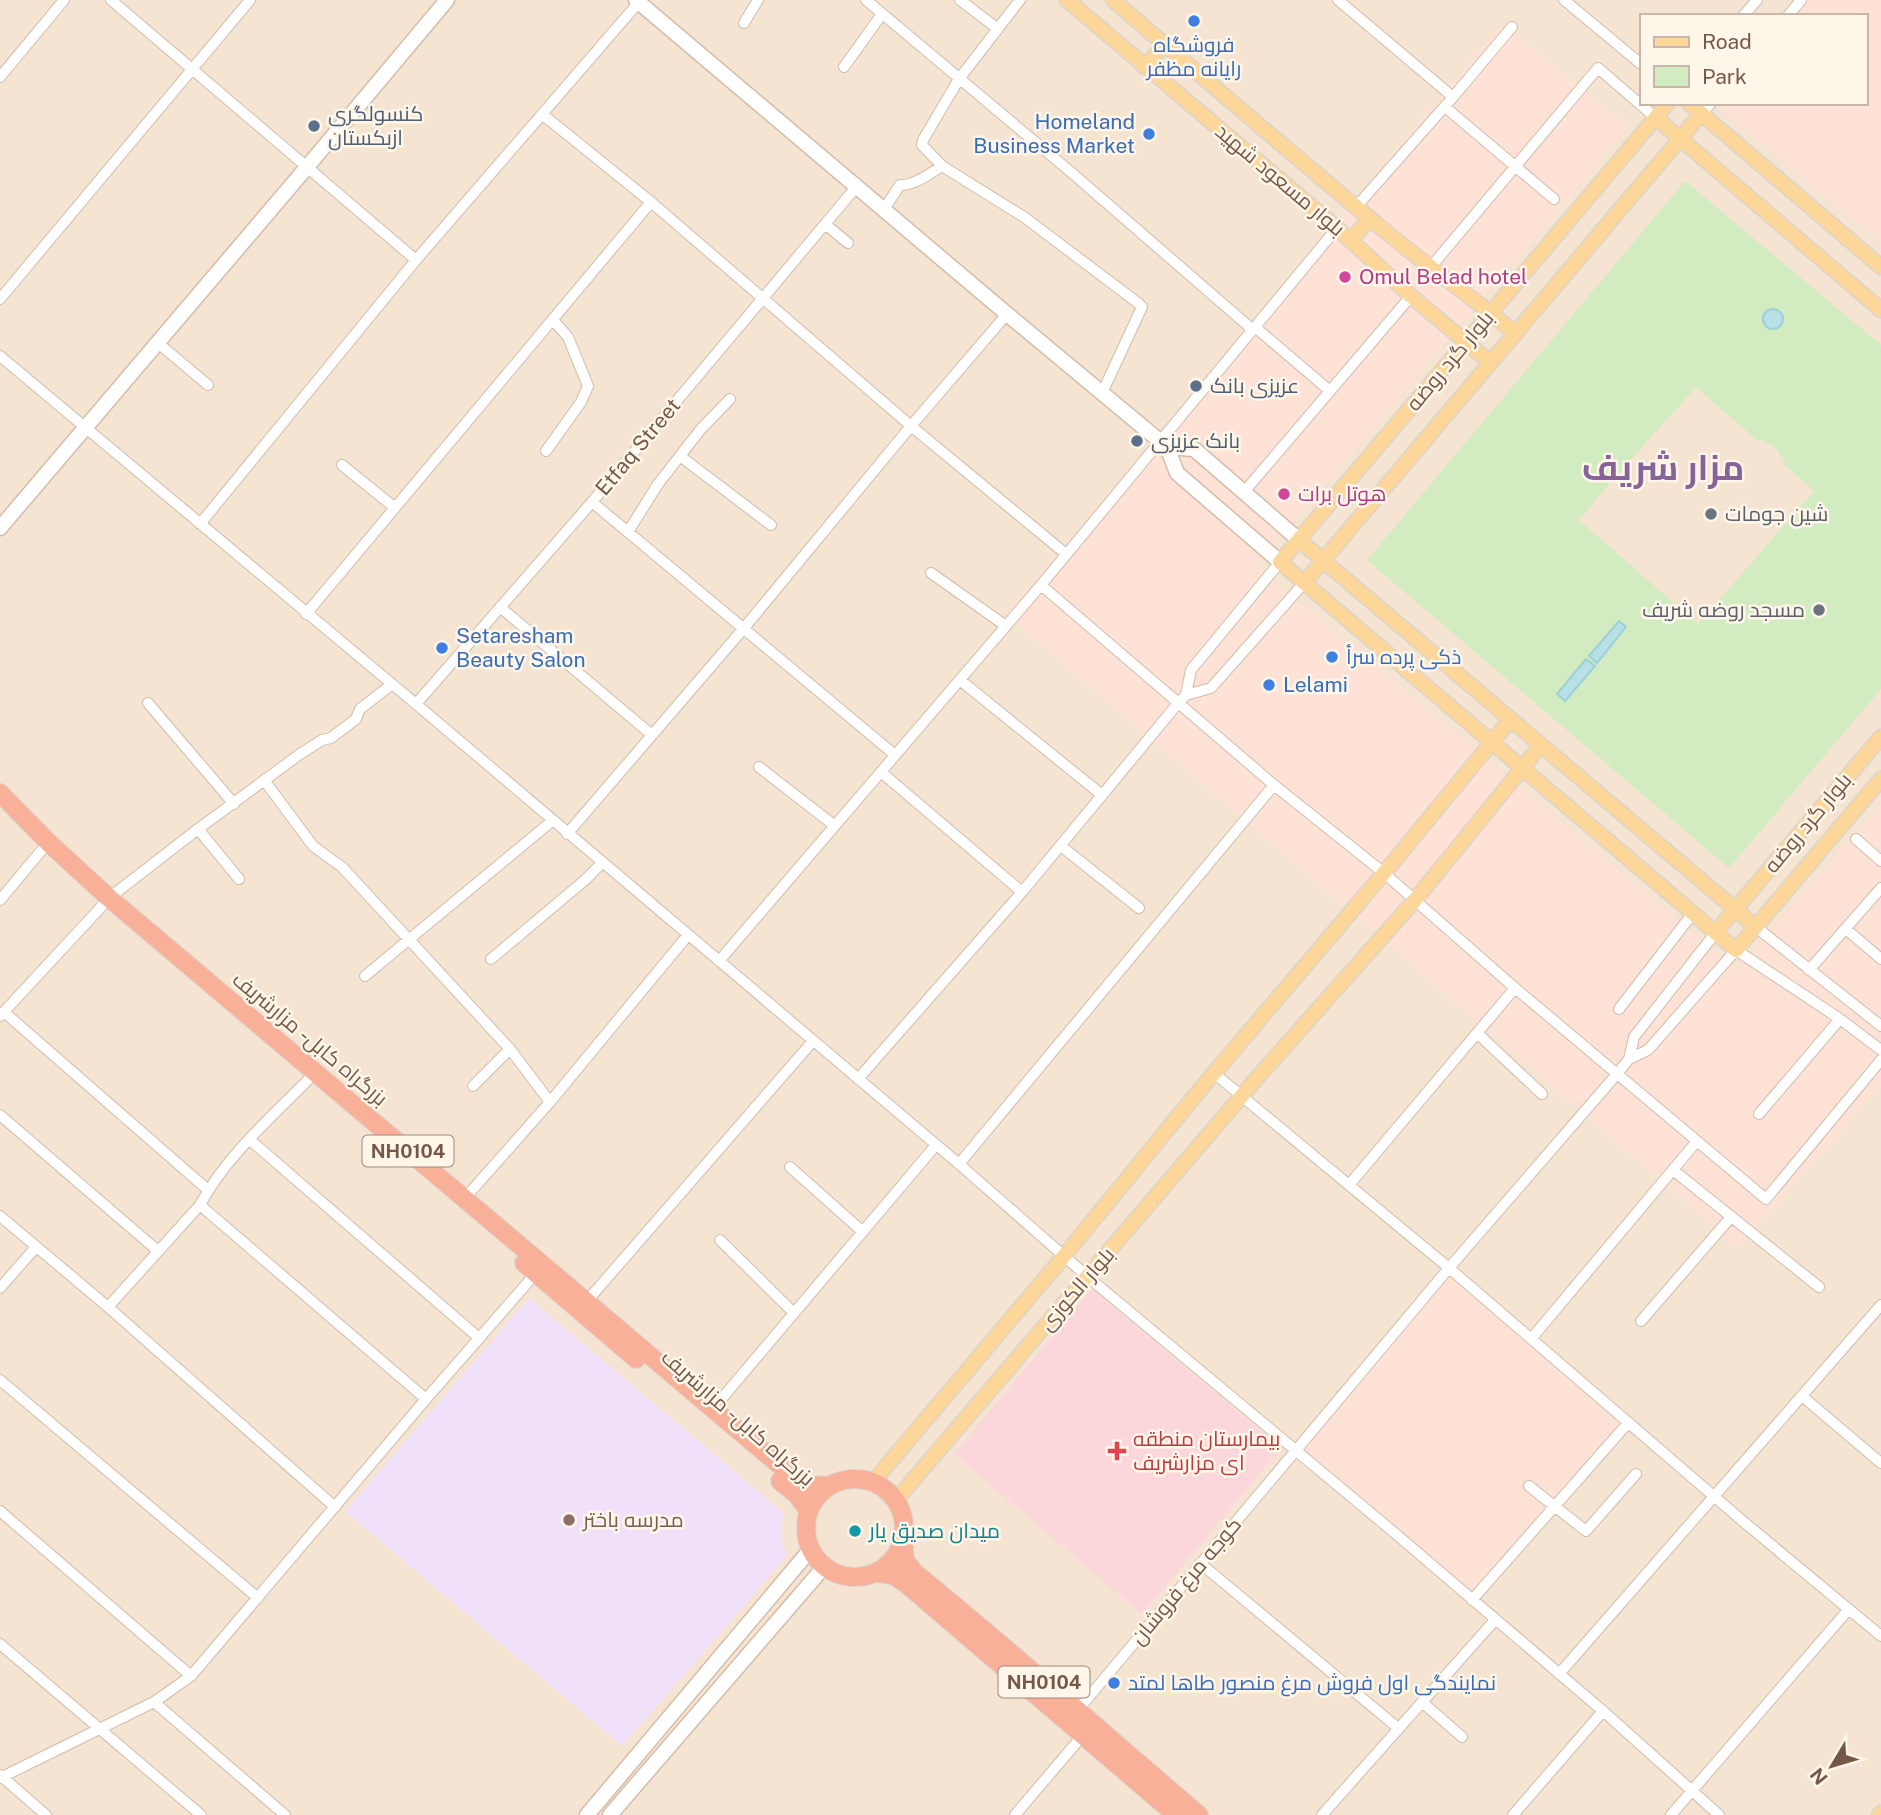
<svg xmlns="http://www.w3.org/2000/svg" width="1881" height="1815" viewBox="0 0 1881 1815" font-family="'Public Sans',Cairo,sans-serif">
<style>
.residential{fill:#f5e4d1;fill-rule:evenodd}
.commercial{fill:#fee2d6}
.education{fill:#f0e0f9}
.medical{fill:#fbd6db}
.green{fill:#d2ebc1;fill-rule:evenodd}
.water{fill:#b7e0e7;stroke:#9dd0d9;stroke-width:2}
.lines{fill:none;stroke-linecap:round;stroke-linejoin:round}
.street-casing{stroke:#d1bcac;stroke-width:12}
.secondary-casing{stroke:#d4bca9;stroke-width:17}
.primary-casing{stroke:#dbd4cf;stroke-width:17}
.highway-casing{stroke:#dbd4cf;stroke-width:20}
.street{stroke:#fff;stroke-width:10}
.secondary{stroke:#fff;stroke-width:14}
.primary{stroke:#fdd799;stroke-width:14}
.highway{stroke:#f9b098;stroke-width:18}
.shop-dot{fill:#3f7fe0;stroke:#fff6ea;stroke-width:2.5}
.service-dot{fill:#5c6f8a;stroke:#fff6ea;stroke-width:2.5}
.hotel-dot{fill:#d1479c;stroke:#fff6ea;stroke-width:2.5}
.worship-dot{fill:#6b7280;stroke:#fff6ea;stroke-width:2.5}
.health-dot{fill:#e0444e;stroke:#fff6ea;stroke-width:2.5}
.education-dot{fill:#8d6e63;stroke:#fff6ea;stroke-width:2.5}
.culture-dot{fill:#0f9aa8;stroke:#fff6ea;stroke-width:2.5}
.labels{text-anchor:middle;stroke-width:5;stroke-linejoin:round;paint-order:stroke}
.shield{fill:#fff6ea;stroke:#9f8779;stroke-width:2}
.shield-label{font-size:19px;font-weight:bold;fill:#765848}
.shop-label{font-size:21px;fill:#366cbe;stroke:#fff6ea;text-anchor:start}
.service-label{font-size:21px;fill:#4e5e75;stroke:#fff6ea;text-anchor:start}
.street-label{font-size:21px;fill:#765848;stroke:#fff6ea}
.hotel-label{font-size:21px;fill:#b23c85;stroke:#fff6ea;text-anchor:start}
.worship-label{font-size:21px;fill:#5b616d;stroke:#fff6ea;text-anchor:start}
.health-label{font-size:21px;fill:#be3a42;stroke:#fff6ea;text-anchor:start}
.education-label{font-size:21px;fill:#785e54;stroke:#fff6ea;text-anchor:start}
.culture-label{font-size:21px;fill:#0d838f;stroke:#fff6ea;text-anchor:start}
.town-label{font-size:35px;font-weight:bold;fill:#876399;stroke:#fff6ea}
</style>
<rect width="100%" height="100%" fill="#fdf3e3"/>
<path class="residential" d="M 0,0 L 1881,0 L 1881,1815 L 0,1815 ZM 1641,16 L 1865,16 L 1865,103 L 1641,103 Z"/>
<path class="commercial" d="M 1811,0 L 1881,0 L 1881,242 L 1721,108 L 1725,103 L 1865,103 L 1865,16 L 1798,16 Z
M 1502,24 L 1628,127 L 1256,566 L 1738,971 L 1881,804 L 1881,1084 L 1739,1247 L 1007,614 Z
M 1449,1268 L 1628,1423 L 1472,1600 L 1296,1451 Z"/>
<path class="education" d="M 529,1298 L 784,1513 L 781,1526 L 783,1546 L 787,1556 L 622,1746 L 345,1511 Z"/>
<path class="medical" d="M 1092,1289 L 1281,1448 L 1142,1614 L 954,1454 Z"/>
<path class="green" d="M 1685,181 L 1881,345 L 1881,689 L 1729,868 L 1367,560 ZM 1696,387 L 1758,441 L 1761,439 L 1768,445 L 1770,443 L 1779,452 L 1778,453 L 1785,460 L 1783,463 L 1814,491 L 1698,624 L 1579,520 L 1616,476 Z"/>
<path class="water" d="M1763 319a10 10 0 1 1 20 0a10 10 0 1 1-20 0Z
M 1619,621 L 1626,627 L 1597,663 L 1589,656 Z
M 1586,659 L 1595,666 L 1565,701 L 1557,694 Z"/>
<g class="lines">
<g class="street-casing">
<path id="street" d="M 111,0 L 416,260
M 866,0 L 1072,173 L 1253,330
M 960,0 L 998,29
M 1020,0 L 959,79 L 923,140 L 922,145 L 942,166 L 1024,217 L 1138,303 L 1142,307 L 1102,393
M 1338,0 L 1453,97
M 1564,0 L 1641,64
M 1743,16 L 1757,0
M 1788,16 L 1801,0
M 744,23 L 758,0
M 844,67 L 882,14
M 0,77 L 64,0
M 1445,107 L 1554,199
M 542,114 L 651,202 L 911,426 L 1066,554
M 1701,114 L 1711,103
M 1356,207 L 1453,97 L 1512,27
M 884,209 L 900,185 C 914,186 929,174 942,166
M 825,224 L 848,243
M 1430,268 L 1598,68 L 1656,118
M 0,299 L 250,0
M 1255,327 L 1330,391
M 158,343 L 208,385
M 0,356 L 416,704 L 959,1164 L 1088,1277 L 1390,1529 L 1603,1711 L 1719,1815
M 546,451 L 581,402 L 588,386 L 568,337 L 553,320
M 680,456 L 771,525
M 342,465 L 395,508
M 1244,492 L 1411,296
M 592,502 L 895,755
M 200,524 L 416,260 L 639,2
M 628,532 L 658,484 L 701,429 L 730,399
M 931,573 L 1006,626
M 1041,585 L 1274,785 L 1384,873 L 1515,988 L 1766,1199 L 1881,1060
M 500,607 L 652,735
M 306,614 L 651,202
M 960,680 L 1102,795
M 1186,695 L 1191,670 L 1280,562
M 148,703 L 234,804
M 416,704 L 592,502 L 857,186
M 759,767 L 835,826
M 881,772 L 1022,892
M 264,780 L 313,846 L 342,867 L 510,1049 L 550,1102
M 198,829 L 239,879
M 567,834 L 744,628 L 911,426 L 1007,314
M 1856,839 L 1881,861
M 1061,846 L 1139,908
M 109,898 L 198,829 L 300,754 L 322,740 L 331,738 L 356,719 L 360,709 L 391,685
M 0,900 L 41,851
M 1756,927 L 1881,1026
M 1846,929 L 1881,959
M 491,959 L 585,880 L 602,863
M 719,961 L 1041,585 L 1337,228
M 1809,970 L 1881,888
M 365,976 L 552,821
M 1619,1009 L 1693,913
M 4,1012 L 208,1190
M 0,1016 L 102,906
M 1477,1033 L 1542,1094
M 1629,1059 L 1634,1037 L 1716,932
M 1215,1074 L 1449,1268 L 1745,1523 L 1881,1636
M 858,1079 L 1022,892 L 1179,702 L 1186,695 L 1211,688 L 1304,583
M 473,1086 L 510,1049
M 1759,1114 L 1840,1019
M 0,1115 L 158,1251
M 249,1139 L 479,1338
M 959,1164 L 1274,785
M 790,1167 L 863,1232
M 1673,1170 L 1819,1287
M 1349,1185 L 1515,988
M 465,1198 L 550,1102 L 688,935
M 200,1205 L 426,1399
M 0,1216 L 108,1307 L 335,1507
M 720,1240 L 794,1313
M 0,1288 L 36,1247
M 587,1301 L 813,1041
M 108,1307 L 200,1205 C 224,1159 271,1117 308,1080
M 1641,1321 L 1731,1217
M 1531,1339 L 1697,1141
M 0,1380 L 258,1598
M 1802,1396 L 1881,1463
M 713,1409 L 936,1145
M 1529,1486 L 1586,1531 L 1636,1474
M 0,1511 L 191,1676
M 1200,1563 L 1398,1728
M 1472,1600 L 1628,1423
M 0,1644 L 201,1815
M 1559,1674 L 1881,1305
M 154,1702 L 285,1815
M 1422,1702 L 1462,1737
M 1077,1711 L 1449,1268 L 1617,1074 L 1629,1059 L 1648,1050 L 1736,950 L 1840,1019 L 1881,1050
M 0,1775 L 46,1815
M 0,1778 L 154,1702 L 191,1676 L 426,1399 L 536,1273
M 1015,1815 L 1083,1735
M 1322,1815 L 1495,1620
M 1513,1815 L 1603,1711
M 1671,1815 L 1849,1609"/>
</g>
<g class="secondary-casing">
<path id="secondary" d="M 636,0 L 1007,314 L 1167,447 L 1177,473 L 1280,562
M 1167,447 L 1194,449 L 1299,540
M 0,528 L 307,167 L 447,0
M 587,1815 L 810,1550
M 610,1815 L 824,1567"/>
</g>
<g class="primary-casing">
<path id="primary" d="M 1067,0 L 1337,228 L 1411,296 L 1491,363
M 1113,0 C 1205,79 1296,158 1390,235 C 1431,269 1475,299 1516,334
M 1145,67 L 1165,44
M 1668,103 L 1280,562 L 1736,950 L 1881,779
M 1689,103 L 1881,267
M 1656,118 L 1881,310
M 1351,240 L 1369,219
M 1299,540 L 1756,927
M 1304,583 L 1701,114
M 1716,932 L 1881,737
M 873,1482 L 1064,1256 L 1198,1092 L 1384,873 L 1511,719
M 896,1500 L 1257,1078 L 1415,900 L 1541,745
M 1879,1815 L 1881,1813"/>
</g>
<g class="highway-casing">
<path id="highway" d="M 0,793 L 48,842 L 109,898 L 803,1485 L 829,1486
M 524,1263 L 636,1359
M806 1528a49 49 0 1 1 98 0a49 49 0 1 1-98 0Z
M 780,1481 L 796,1494 L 809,1511
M 903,1541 L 905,1560 L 914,1572 C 1011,1651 1104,1734 1199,1815
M 878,1573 L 893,1575 L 905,1583 L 1176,1815"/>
</g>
<use href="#street" class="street"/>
<use href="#secondary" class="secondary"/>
<use href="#primary" class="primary"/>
<use href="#highway" class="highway"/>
</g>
<g class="shop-dot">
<circle cx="1194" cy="21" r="7"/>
<circle cx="1149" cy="134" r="7"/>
<circle cx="442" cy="648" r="7"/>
<circle cx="1332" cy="657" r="7"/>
<circle cx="1269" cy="685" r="7"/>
<circle cx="1114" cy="1683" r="7"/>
</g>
<g class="service-dot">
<circle cx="314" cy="126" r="7"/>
<circle cx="1196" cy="386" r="7"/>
<circle cx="1137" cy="441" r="7"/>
</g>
<g class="hotel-dot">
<circle cx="1345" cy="277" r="7"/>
<circle cx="1284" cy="494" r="7"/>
</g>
<g class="worship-dot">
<circle cx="1711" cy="514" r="7"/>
<circle cx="1819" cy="610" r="7"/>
</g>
<path class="health-dot" d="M1113.5 1440.5h7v7h7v7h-7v7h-7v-7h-7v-7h7z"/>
<circle class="education-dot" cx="569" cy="1520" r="7"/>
<circle class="culture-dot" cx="855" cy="1531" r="7"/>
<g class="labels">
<g class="shield">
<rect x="362.5" y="1135.5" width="91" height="31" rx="5"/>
<rect x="998.5" y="1666.5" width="91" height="31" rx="5"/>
</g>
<g class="shield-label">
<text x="408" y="1158">NH0104</text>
<text x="1044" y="1689">NH0104</text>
</g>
<g class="shop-label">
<text x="1194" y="52" text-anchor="middle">فروشگاه<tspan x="1194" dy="24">رایانه مظفر</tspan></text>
<text x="1135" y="129" text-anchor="end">Homeland<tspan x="1135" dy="24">Business Market</tspan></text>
<text x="456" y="643">Setaresham<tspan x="456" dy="24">Beauty Salon</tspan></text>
<text x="1346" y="664">ذکی پرده سرأ</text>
<text x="1283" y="692">Lelami</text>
<text x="1128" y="1690">نمایندگی اول فروش مرغ منصور طاها لمتد</text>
</g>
<g class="service-label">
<text x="328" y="121">کنسولگری<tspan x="328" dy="24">ازبکستان</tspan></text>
<text x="1210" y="393">عزیزی بانک</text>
<text x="1151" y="448">بانک عزیزی</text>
</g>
<g class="street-label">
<text transform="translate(1280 180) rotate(40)" y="7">بلوار مسعود شهید</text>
<text transform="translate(1450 361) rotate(-50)" y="7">بلوار گرد روضه</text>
<text transform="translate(638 447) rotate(-50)" y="7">Etfaq Street</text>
<text transform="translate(1808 823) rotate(-50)" y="7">بلوار گرد روضه</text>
<text transform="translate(310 1039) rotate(40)" y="7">بزرگراه کابل - مزارشریف</text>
<text transform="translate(1077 1289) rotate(-49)" y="7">بلوار الکوزی</text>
<text transform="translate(738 1418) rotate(41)" y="7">بزرگراه کابل - مزارشریف</text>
<text transform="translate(1186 1581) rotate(-50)" y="7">كوجه مرغ فروشان</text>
</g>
<g class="hotel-label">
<text x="1359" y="284">Omul Belad hotel</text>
<text x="1298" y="501">هوتل برات</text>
</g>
<g class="worship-label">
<text x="1725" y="521">شین جومات</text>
<text x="1805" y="617" text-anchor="end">مسجد روضه شریف</text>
</g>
<g class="health-label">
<text x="1133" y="1446">بیمارستان منطقه<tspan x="1133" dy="24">ای مزارشریف</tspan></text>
</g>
<g class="education-label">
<text x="583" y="1527">مدرسه باختر</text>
</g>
<g class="culture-label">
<text x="869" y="1538">میدان صدیق یار</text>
</g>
<g class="town-label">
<text x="1663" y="480">مزار شريف</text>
</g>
</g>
<rect x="1640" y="14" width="228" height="91" fill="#fff6ea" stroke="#c8b7a9" stroke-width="2"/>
<rect x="1654" y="37" width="35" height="10" fill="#fdd799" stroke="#c8b7a9" stroke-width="2"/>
<text x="1702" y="49" font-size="21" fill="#765848">Road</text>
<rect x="1654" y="66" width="35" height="21" fill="#d2ebc1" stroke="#c8b7a9" stroke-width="2"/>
<text x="1702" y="84" font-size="21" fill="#765848">Park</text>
<g transform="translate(1832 1766) rotate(232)" stroke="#fff6ea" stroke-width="5" paint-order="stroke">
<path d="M0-5L12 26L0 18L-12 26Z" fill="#765848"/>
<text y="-10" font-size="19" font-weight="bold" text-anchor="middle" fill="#765848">N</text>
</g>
</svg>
